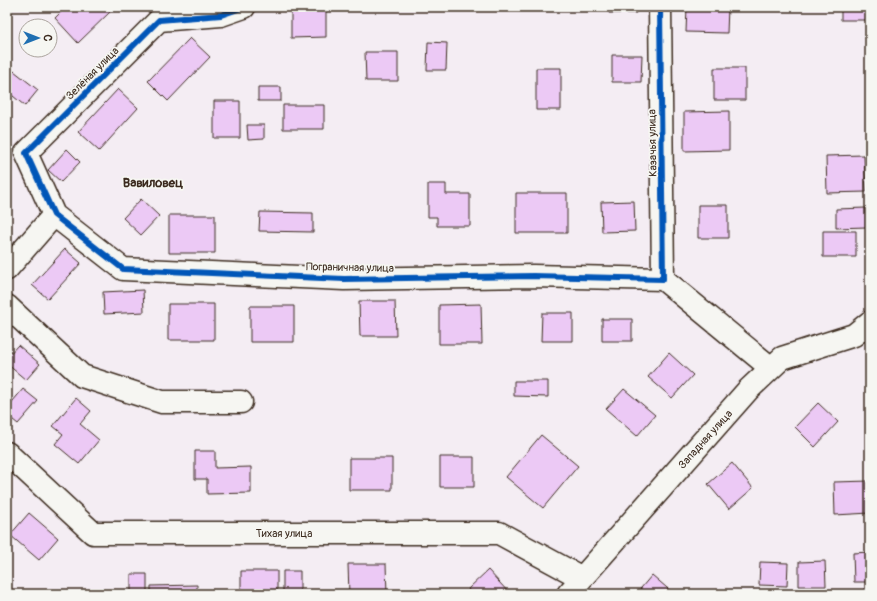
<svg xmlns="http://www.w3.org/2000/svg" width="877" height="601" viewBox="0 0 877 601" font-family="Pangolin,sans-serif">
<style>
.building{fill:#ecc9f5;stroke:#3b2a1e}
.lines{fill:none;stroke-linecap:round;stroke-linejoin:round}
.minor-casing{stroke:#3b2a1e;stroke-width:25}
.minor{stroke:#f6f6f2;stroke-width:22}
.cycleway-casing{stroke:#f6f6f2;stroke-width:8}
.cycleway{stroke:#0057b8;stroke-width:6}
.labels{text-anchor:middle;stroke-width:3.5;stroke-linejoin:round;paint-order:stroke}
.street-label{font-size:11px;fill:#3b2a1e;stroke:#f6f6f2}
.quarter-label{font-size:13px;font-weight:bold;fill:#3b2a1e;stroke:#f6f6f2}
</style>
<rect width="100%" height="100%" fill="#f4edf3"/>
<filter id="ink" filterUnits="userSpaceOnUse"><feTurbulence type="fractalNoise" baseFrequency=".025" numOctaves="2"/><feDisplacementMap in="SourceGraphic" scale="8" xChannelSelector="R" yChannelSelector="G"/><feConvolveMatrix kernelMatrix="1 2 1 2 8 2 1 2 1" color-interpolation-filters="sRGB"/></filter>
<g filter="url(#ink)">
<path class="building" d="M 66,7 L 109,7 L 112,10 L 78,43 L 55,18 Z
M 609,7 L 636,7 L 636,13 L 609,13 Z
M 687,7 L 728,7 L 727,33 L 686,32 Z
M 841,7 L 870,7 L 870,20 L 841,20 Z
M 326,11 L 326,37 L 291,38 L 291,12 Z
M 190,38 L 210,57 L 168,101 L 148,81 Z
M 428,42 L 447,43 L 446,70 L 427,70 Z
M 365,52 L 398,52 L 398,81 L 366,81 Z
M 612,55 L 642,55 L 641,82 L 612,82 Z
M 536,68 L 561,68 L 561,110 L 536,110 Z
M 714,68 L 745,68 L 745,100 L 714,100 Z
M 14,71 L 38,90 L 25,106 L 7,91 L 7,80 Z
M 258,87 L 281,87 L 281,101 L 258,101 Z
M 118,89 L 138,108 L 99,151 L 78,132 Z
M 214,101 L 240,101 L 240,138 L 214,138 Z
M 283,105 L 324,105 L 324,129 L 283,129 Z
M 729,111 L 729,150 L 684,151 L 684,112 Z
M 247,125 L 264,125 L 264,139 L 248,140 Z
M 67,149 L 80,162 L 61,182 L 48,170 Z
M 864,155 L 866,192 L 827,193 L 826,156 Z
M 428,184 L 446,184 L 446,194 L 470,194 L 470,226 L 437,226 L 437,217 L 428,217 Z
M 516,193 L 567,193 L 567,233 L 516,233 Z
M 141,199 L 159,216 L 141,235 L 123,218 Z
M 634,201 L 635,231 L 602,232 L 601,202 Z
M 698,205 L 728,205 L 728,238 L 698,238 Z
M 866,208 L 866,227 L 836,228 L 836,209 Z
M 260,212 L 313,213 L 313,232 L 259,231 Z
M 169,215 L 215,215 L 215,253 L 169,253 Z
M 823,231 L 856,231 L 856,257 L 823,257 Z
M 65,249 L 81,263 L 48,299 L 32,285 Z
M 143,290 L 144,312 L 104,314 L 103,292 Z
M 359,301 L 395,301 L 396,336 L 360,336 Z
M 168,304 L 214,304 L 214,340 L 168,340 Z
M 481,304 L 482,344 L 439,344 L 439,305 Z
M 250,306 L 294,306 L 294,342 L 250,342 Z
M 542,313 L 573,313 L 573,341 L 541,341 Z
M 602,319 L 632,319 L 632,341 L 602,341 Z
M 18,345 L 40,364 L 26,380 L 7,364 L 7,357 Z
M 669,353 L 693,375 L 672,398 L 648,377 Z
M 514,381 L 548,381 L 548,397 L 514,396 Z
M 23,389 L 38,401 L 18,424 L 7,415 L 7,408 Z
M 624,389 L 655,415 L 637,436 L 606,409 Z
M 76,398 L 91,411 L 80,424 L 99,440 L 79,464 L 55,444 L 63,434 L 53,426 Z
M 818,403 L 838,422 L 815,447 L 795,427 Z
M 541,435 L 578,466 L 543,508 L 506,477 Z
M 195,451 L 215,451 L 215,468 L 251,467 L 251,493 L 207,494 L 207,479 L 195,479 Z
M 440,457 L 474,457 L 474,487 L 440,487 Z
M 349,458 L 392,458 L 392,490 L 349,490 Z
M 732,463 L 753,488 L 729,509 L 708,484 Z
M 870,481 L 870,513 L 835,515 L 834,482 Z
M 29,513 L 58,538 L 39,560 L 10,535 Z
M 870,552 L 870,582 L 854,582 L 853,553 Z
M 825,561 L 826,586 L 799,586 L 799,562 Z
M 760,562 L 788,563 L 787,586 L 759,585 Z
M 348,564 L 386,564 L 387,594 L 349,594 Z
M 488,570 L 510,594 L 472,594 L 468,589 Z
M 241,571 L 277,571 L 277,594 L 241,594 Z
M 283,571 L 300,571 L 300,594 L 283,593 Z
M 131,574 L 147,574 L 147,594 L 131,594 Z
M 652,575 L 674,594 L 636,594 Z
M 197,585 L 197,594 L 151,594 L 151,586 Z"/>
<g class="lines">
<g class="minor-casing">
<path id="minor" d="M 244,7 L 221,15 L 159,20 L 26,153 L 54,215 L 123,269 L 344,279 L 533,276 L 663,279
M 660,7 L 663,279
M 7,269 L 54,215
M 663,279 L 771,368
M 7,306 L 82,376 L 162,402 L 241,402
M 7,453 L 93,533 L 499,533 L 582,578
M 568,594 L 748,390 L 782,358 L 854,335 L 870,322"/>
</g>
<use href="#minor" class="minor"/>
<g class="cycleway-casing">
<path id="cycleway" d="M 244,7 L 221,15 L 159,20 L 26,153 L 54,215 L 123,269 L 344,279 L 533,276 L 663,279 L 660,7"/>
</g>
<use href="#cycleway" class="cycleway"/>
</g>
</g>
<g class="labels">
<g class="street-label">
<text transform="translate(92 73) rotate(-45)" y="4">Зелёная улица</text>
<text transform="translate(652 143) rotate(-91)" y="4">Казачья улица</text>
<text transform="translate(350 267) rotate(1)" y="4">Пограничная улица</text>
<text transform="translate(705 439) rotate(-48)" y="4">Западная улица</text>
<text x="284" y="537">Тихая улица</text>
</g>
<g class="quarter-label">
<text x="153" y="187">Вавиловец</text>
</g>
</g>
<rect width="877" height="601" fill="none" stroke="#f6f6f2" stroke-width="24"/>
<rect x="12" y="12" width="853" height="577" fill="none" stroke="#3b2a1e" stroke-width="1.5" filter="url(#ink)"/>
<g transform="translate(38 38) rotate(90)"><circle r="19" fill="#f6f6f2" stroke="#aba49d"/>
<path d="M0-3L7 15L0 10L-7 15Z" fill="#1f6fb2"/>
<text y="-6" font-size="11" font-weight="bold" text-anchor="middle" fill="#3b2a1e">С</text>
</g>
</svg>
